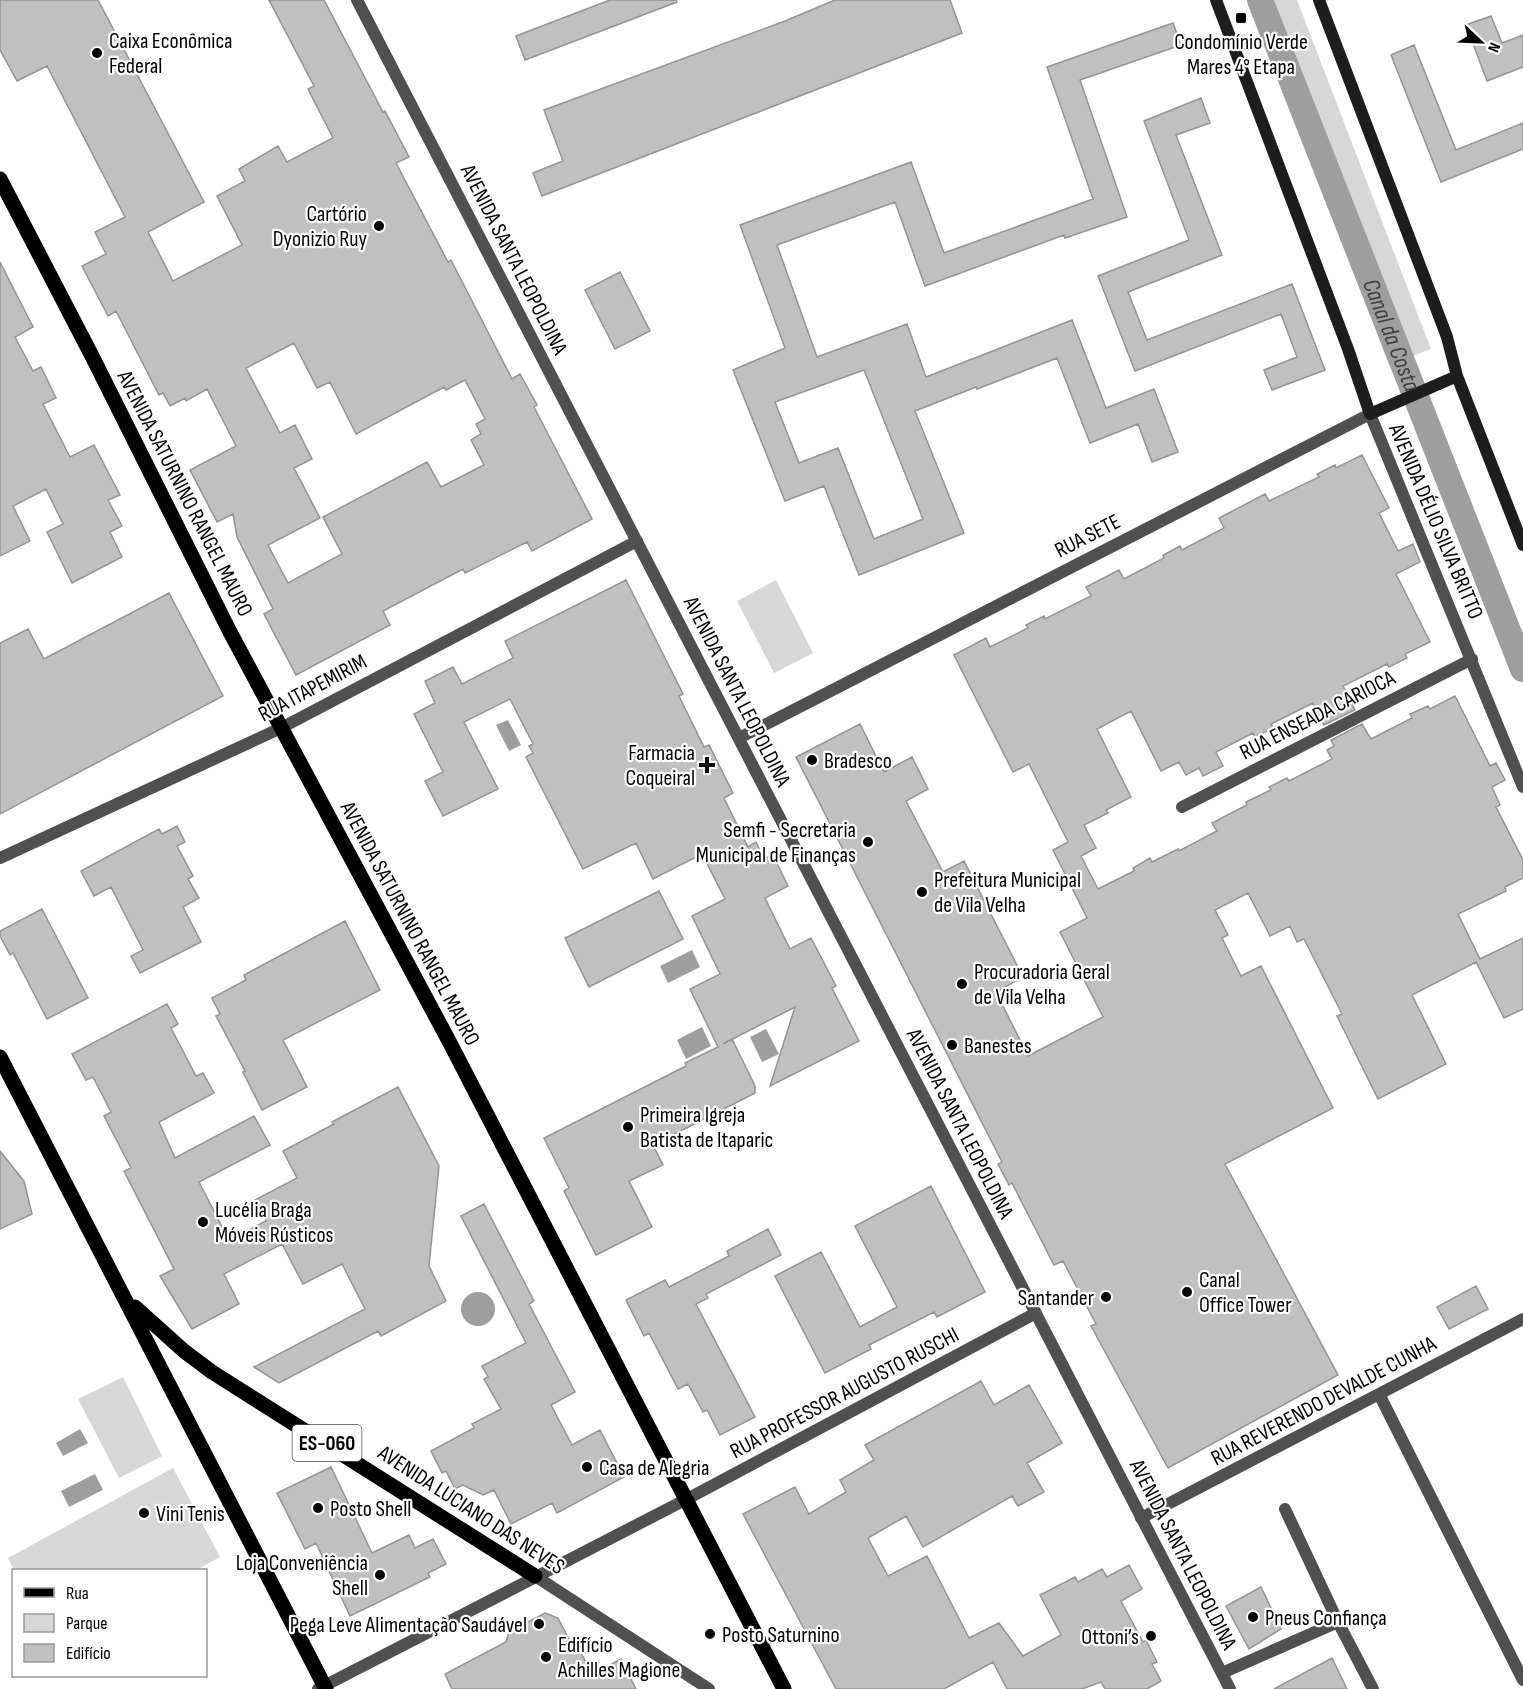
<svg xmlns="http://www.w3.org/2000/svg" width="1523" height="1689" viewBox="0 0 1523 1689" font-family="'Sofia Sans Condensed',sans-serif">
<style>
.green{fill:#d7d7d7}
.water{fill:#9e9e9e}
.lines{fill:none;stroke-linecap:round;stroke-linejoin:round}
.canal{stroke:#9e9e9e;stroke-width:26}
.building{fill:#c0c0c0;stroke:#949494;stroke-width:1.5;fill-rule:evenodd}
.minor{stroke:#505050;stroke-width:12}
.tertiary{stroke:#505050;stroke-width:12}
.secondary{stroke:#1d1d1d;stroke-width:12}
.primary{stroke:#000;stroke-width:15}
.poi-dot{fill:#000;stroke:#fff;stroke-width:2}
.labels{text-anchor:middle;stroke-width:4.5;stroke-linejoin:round;paint-order:stroke}
.shield{fill:#fff;stroke:#4c4c4c;stroke-width:1.5}
.shield-label{font-size:21px;font-weight:bold;fill:#000}
.poi-label{font-size:22px;fill:#000;stroke:#fff;text-anchor:start}
.street-label{font-size:22px;fill:#000;stroke:#fff}
.water-label{font-size:24px;font-style:italic;fill:#3f3f3f;stroke:#fff}
</style>
<rect width="100%" height="100%" fill="#fff"/>
<path class="green" d="M 1253,0 L 1297,0 L 1431,349 L 1389,365 Z
M 776,580 L 813,653 L 774,673 L 737,601 Z
M 123,1377 L 162,1456 L 119,1478 L 78,1399 Z
M 173,1468 L 220,1557 L 196,1570 L 14,1570 L 8,1558 Z"/>
<path class="water" d="M 508,720 L 521,745 L 509,751 L 496,725 Z
M 692,950 L 700,967 L 668,983 L 660,966 Z
M 702,1027 L 711,1046 L 686,1059 L 677,1040 Z
M 766,1029 L 779,1054 L 762,1062 L 750,1037 Z
M461 1309a17 17 0 1 1 34 0a17 17 0 1 1-34 0Z
M 80,1429 L 88,1443 L 63,1456 L 56,1443 Z
M 95,1474 L 103,1490 L 69,1507 L 61,1491 Z"/>
<g class="lines">
<path class="canal" id="s1" d="M 1260,0 L 1523,669"/>
</g>
<path class="building" d="M 0,0 L 98,0 L 204,202 L 148,232 L 173,281 L 242,245 L 217,196 L 245,181 L 239,169 L 278,146 L 287,162 L 333,138 L 308,89 L 314,86 L 269,0 L 324,0 L 383,112 L 385,111 L 409,157 L 396,163 L 448,262 L 451,260 L 512,379 L 520,374 L 537,405 L 534,407 L 592,519 L 532,551 L 527,542 L 465,573 L 463,569 L 383,611 L 390,625 L 296,675 L 264,614 L 273,609 L 237,537 L 233,514 L 217,522 L 190,470 L 236,446 L 207,389 L 186,401 L 185,398 L 170,406 L 163,393 L 159,395 L 116,311 L 108,316 L 82,266 L 106,254 L 95,232 L 125,217 L 47,66 L 17,81 L 0,50 ZM 294,343 L 317,388 L 330,382 L 356,434 L 444,387 L 446,390 L 465,380 L 485,419 L 476,424 L 481,434 L 471,440 L 484,465 L 441,487 L 427,462 L 323,517 L 342,554 L 288,583 L 268,545 L 320,518 L 294,468 L 312,459 L 295,425 L 280,433 L 246,368 Z
M 610,0 L 676,0 L 677,2 L 525,60 L 516,36 Z
M 835,0 L 950,0 L 962,33 L 542,196 L 533,173 L 563,161 L 544,110 L 785,21 Z
M 1491,16 L 1502,43 L 1523,35 L 1523,67 L 1487,81 L 1466,25 Z
M 1173,23 L 1181,45 L 1080,80 L 1127,217 L 1065,238 L 1064,235 L 925,286 L 895,202 L 777,245 L 817,357 L 907,324 L 926,377 L 1072,320 L 1106,408 L 1154,389 L 1178,452 L 1152,462 L 1138,424 L 1090,443 L 1057,358 L 977,389 L 976,387 L 915,411 L 964,533 L 859,575 L 824,486 L 785,501 L 733,370 L 785,348 L 740,225 L 911,162 L 944,253 L 1093,199 L 1047,67 ZM 864,370 L 923,519 L 874,539 L 838,448 L 799,463 L 775,402 Z
M 1414,45 L 1456,150 L 1523,123 L 1523,149 L 1441,182 L 1391,55 Z
M 1201,98 L 1210,123 L 1176,135 L 1222,255 L 1128,292 L 1147,340 L 1292,284 L 1325,370 L 1272,390 L 1264,370 L 1297,357 L 1281,314 L 1135,371 L 1098,276 L 1189,240 L 1144,121 Z
M 0,262 L 33,327 L 15,337 L 33,371 L 41,367 L 56,398 L 43,404 L 70,457 L 94,445 L 120,495 L 108,500 L 122,526 L 110,532 L 122,557 L 72,583 L 47,532 L 63,524 L 46,489 L 13,506 L 30,541 L 0,556 Z
M 620,272 L 650,331 L 615,349 L 585,290 Z
M 1362,455 L 1389,508 L 1379,513 L 1398,551 L 1413,544 L 1420,562 L 1396,574 L 1430,642 L 1405,654 L 1407,658 L 1389,667 L 1387,664 L 1343,686 L 1355,710 L 1324,725 L 1313,703 L 1271,724 L 1273,728 L 1255,737 L 1253,733 L 1216,752 L 1223,766 L 1203,776 L 1199,768 L 1186,775 L 1179,762 L 1161,771 L 1131,711 L 1097,729 L 1131,797 L 1106,810 L 1108,813 L 1084,825 L 1096,848 L 1081,856 L 1098,889 L 1134,871 L 1133,868 L 1150,858 L 1152,862 L 1178,849 L 1179,851 L 1217,831 L 1212,823 L 1247,805 L 1246,802 L 1271,790 L 1269,787 L 1287,778 L 1289,781 L 1332,759 L 1327,750 L 1334,746 L 1331,740 L 1362,724 L 1371,739 L 1412,718 L 1410,714 L 1428,706 L 1430,709 L 1455,696 L 1490,766 L 1496,763 L 1505,780 L 1492,787 L 1500,805 L 1496,807 L 1523,860 L 1523,878 L 1505,887 L 1506,891 L 1458,914 L 1480,959 L 1523,938 L 1523,1009 L 1504,1018 L 1476,962 L 1412,995 L 1446,1064 L 1378,1099 L 1337,1016 L 1342,1014 L 1304,939 L 1297,942 L 1290,926 L 1270,936 L 1248,893 L 1215,910 L 1228,935 L 1222,938 L 1241,976 L 1261,966 L 1333,1108 L 1225,1164 L 1338,1375 L 1168,1468 L 1091,1326 L 1096,1324 L 1063,1261 L 1054,1265 L 1012,1183 L 1009,1185 L 998,1164 L 1002,1162 L 796,757 L 860,724 L 884,772 L 912,757 L 928,789 L 906,801 L 943,872 L 964,861 L 1023,977 L 996,992 L 1028,1056 L 1103,1017 L 1060,932 L 1087,918 L 1053,850 L 1068,842 L 1029,764 L 1013,772 L 954,655 L 986,638 L 990,647 L 1028,628 L 1026,625 L 1044,616 L 1045,619 L 1091,596 L 1086,587 L 1119,570 L 1124,579 L 1164,558 L 1163,555 L 1180,546 L 1182,550 L 1224,528 L 1219,518 L 1265,494 L 1269,501 L 1319,477 L 1317,474 L 1335,465 L 1336,468 Z
M 626,580 L 683,694 L 679,696 L 704,747 L 709,745 L 733,793 L 724,798 L 748,847 L 756,842 L 764,859 L 773,855 L 788,886 L 765,898 L 790,949 L 811,938 L 836,986 L 832,988 L 859,1041 L 770,1086 L 795,1007 L 723,1044 L 732,1039 L 755,1086 L 755,1093 L 653,1145 L 663,1165 L 629,1181 L 652,1227 L 596,1255 L 564,1191 L 569,1188 L 544,1138 L 686,1066 L 685,1063 L 718,1047 L 690,989 L 720,974 L 692,916 L 725,899 L 702,854 L 653,879 L 636,843 L 583,869 L 526,757 L 533,753 L 529,746 L 533,744 L 510,699 L 464,722 L 498,789 L 443,816 L 425,781 L 443,772 L 414,714 L 435,703 L 425,681 L 453,667 L 462,684 L 513,658 L 505,641 Z
M 169,593 L 223,696 L 0,814 L 0,643 L 28,629 L 44,659 Z
M 177,826 L 185,842 L 177,846 L 193,876 L 188,879 L 199,898 L 183,907 L 201,942 L 140,973 L 131,956 L 143,950 L 111,887 L 94,896 L 81,871 L 159,829 L 162,834 Z
M 659,891 L 683,939 L 589,987 L 565,938 Z
M 42,909 L 88,998 L 47,1019 L 13,953 L 10,955 L 0,936 L 0,931 Z
M 345,921 L 380,990 L 283,1040 L 307,1087 L 262,1110 L 243,1072 L 245,1071 L 216,1016 L 220,1014 L 212,998 L 246,980 L 244,975 Z
M 167,1004 L 178,1024 L 171,1028 L 196,1076 L 203,1073 L 214,1093 L 159,1122 L 175,1158 L 254,1116 L 270,1145 L 199,1182 L 229,1240 L 266,1221 L 255,1200 L 297,1178 L 283,1151 L 334,1124 L 332,1122 L 398,1087 L 439,1166 L 429,1266 L 446,1301 L 381,1336 L 378,1331 L 279,1383 L 254,1367 L 365,1309 L 342,1264 L 303,1284 L 282,1244 L 224,1274 L 239,1304 L 192,1329 L 160,1276 L 174,1269 L 124,1171 L 131,1168 L 104,1116 L 111,1112 L 93,1077 L 86,1080 L 72,1054 Z
M 0,1151 L 24,1181 L 32,1214 L 0,1229 Z
M 931,1186 L 985,1292 L 937,1317 L 934,1312 L 869,1345 L 871,1349 L 825,1373 L 775,1276 L 821,1252 L 860,1327 L 897,1307 L 855,1226 Z
M 484,1204 L 534,1301 L 529,1304 L 575,1392 L 551,1405 L 572,1445 L 600,1430 L 624,1477 L 557,1513 L 552,1503 L 511,1524 L 494,1490 L 483,1495 L 463,1485 L 455,1489 L 446,1471 L 442,1473 L 431,1451 L 474,1428 L 472,1424 L 501,1409 L 484,1379 L 488,1377 L 482,1366 L 526,1343 L 461,1216 Z
M 768,1229 L 781,1255 L 706,1294 L 708,1298 L 696,1304 L 755,1417 L 720,1435 L 707,1410 L 703,1412 L 688,1384 L 678,1389 L 649,1333 L 644,1336 L 626,1300 L 665,1280 L 669,1287 L 729,1256 L 727,1251 Z
M 1476,1286 L 1488,1309 L 1449,1329 L 1437,1307 Z
M 981,1381 L 994,1405 L 1029,1385 L 1062,1443 L 1027,1463 L 1044,1492 L 1018,1506 L 1012,1496 L 923,1547 L 906,1516 L 868,1538 L 888,1576 L 927,1556 L 969,1638 L 999,1623 L 1023,1656 L 1061,1635 L 1040,1595 L 1075,1577 L 1078,1582 L 1102,1569 L 1107,1577 L 1129,1565 L 1142,1589 L 1121,1601 L 1143,1642 L 1146,1640 L 1157,1662 L 1152,1664 L 1161,1681 L 1147,1689 L 1105,1689 L 1101,1682 L 1082,1689 L 1007,1689 L 993,1662 L 944,1689 L 836,1689 L 743,1514 L 795,1487 L 809,1514 L 846,1492 L 840,1480 L 874,1460 L 865,1445 Z
M 331,1467 L 372,1553 L 409,1535 L 415,1548 L 433,1539 L 446,1564 L 428,1573 L 430,1577 L 350,1616 L 316,1543 L 305,1549 L 277,1493 Z
M 1261,1587 L 1281,1629 L 1249,1649 L 1226,1606 Z
M 545,1613 L 558,1618 L 570,1641 L 574,1639 L 592,1674 L 621,1659 L 636,1689 L 452,1689 L 445,1674 L 506,1642 L 509,1632 Z
M 1332,1658 L 1347,1689 L 1274,1689 Z"/>
<g class="lines">
<path class="minor" d="M 1370,414 L 1523,787
M 1182,807 L 1472,659
M 0,858 L 281,728 L 637,541
M 1379,1394 L 1523,1680
M 1285,1509 L 1338,1622 L 1373,1689
M 1141,1518 L 1523,1319
M 1222,1673 L 1338,1622"/>
<path class="tertiary" d="M 357,0 L 1230,1689
M 739,738 L 1370,414
M 535,1576 L 709,1689
M 318,1689 L 687,1499 L 1036,1313"/>
<path class="secondary" d="M 1216,0 L 1348,349 L 1370,414 L 1457,376
M 1319,0 L 1447,337 L 1457,376 L 1523,545"/>
<path class="primary" d="M 0,179 L 92,356 L 230,632 L 450,1043 L 784,1689
M 0,1057 L 326,1689
M 135,1307 L 184,1351 L 212,1372 L 535,1576"/>
</g>
<g class="poi-dot">
<rect x="1235" y="12" width="12" height="12" rx="3"/>
<circle cx="97" cy="53" r="6"/>
<circle cx="379" cy="226" r="6"/>
<circle cx="812" cy="760" r="6"/>
<path d="M704 756h6v6h6v6h-6v6h-6v-6h-6v-6h6z"/>
<circle cx="868" cy="842" r="6"/>
<circle cx="922" cy="892" r="6"/>
<circle cx="962" cy="984" r="6"/>
<circle cx="952" cy="1045" r="6"/>
<circle cx="628" cy="1127" r="6"/>
<circle cx="203" cy="1222" r="6"/>
<circle cx="1187" cy="1292" r="6"/>
<circle cx="1106" cy="1297" r="6"/>
<circle cx="587" cy="1467" r="6"/>
<circle cx="318" cy="1508" r="6"/>
<circle cx="144" cy="1513" r="6"/>
<circle cx="380" cy="1575" r="6"/>
<circle cx="1253" cy="1617" r="6"/>
<circle cx="539" cy="1624" r="6"/>
<circle cx="710" cy="1634" r="6"/>
<circle cx="1151" cy="1636" r="6"/>
<circle cx="546" cy="1657" r="6"/>
</g>
<g class="labels">
<rect class="shield" x="292.5" y="1425" width="69" height="36" rx="4.5"/>
<g class="shield-label">
<text x="327" y="1450">ES-060</text>
</g>
<g class="poi-label">
<text x="109" y="48">Caixa Econômica<tspan x="109" dy="25">Federal</tspan></text>
<text x="1241" y="49" text-anchor="middle">Condomínio Verde<tspan x="1241" dy="25">Mares 4° Etapa</tspan></text>
<text x="367" y="221" text-anchor="end">Cartório<tspan x="367" dy="25">Dyonizio Ruy</tspan></text>
<text x="695" y="760" text-anchor="end">Farmacia<tspan x="695" dy="25">Coqueiral</tspan></text>
<text x="824" y="768">Bradesco</text>
<text x="856" y="837" text-anchor="end">Semfi - Secretaria<tspan x="856" dy="25">Municipal de Finanças</tspan></text>
<text x="934" y="887">Prefeitura Municipal<tspan x="934" dy="25">de Vila Velha</tspan></text>
<text x="974" y="979">Procuradoria Geral<tspan x="974" dy="25">de Vila Velha</tspan></text>
<text x="964" y="1053">Banestes</text>
<text x="640" y="1122">Primeira Igreja<tspan x="640" dy="25">Batista de Itaparic</tspan></text>
<text x="215" y="1217">Lucélia Braga<tspan x="215" dy="25">Móveis Rústicos</tspan></text>
<text x="1199" y="1287">Canal<tspan x="1199" dy="25">Office Tower</tspan></text>
<text x="1094" y="1305" text-anchor="end">Santander</text>
<text x="599" y="1475">Casa de Alegria</text>
<text x="330" y="1516">Posto Shell</text>
<text x="156" y="1521">Vini Tenis</text>
<text x="368" y="1570" text-anchor="end">Loja Conveniência<tspan x="368" dy="25">Shell</tspan></text>
<text x="1265" y="1625">Pneus Confiança</text>
<text x="527" y="1632" text-anchor="end">Pega Leve Alimentação Saudável</text>
<text x="722" y="1642">Posto Saturnino</text>
<text x="1139" y="1644" text-anchor="end">Ottoni’s</text>
<text x="558" y="1652">Edifício<tspan x="558" dy="25">Achilles Magione</tspan></text>
</g>
<g class="street-label">
<text transform="translate(515 259) rotate(63)" y="8">AVENIDA SANTA LEOPOLDINA</text>
<text transform="translate(186 493) rotate(63)" y="8">AVENIDA SATURNINO RANGEL MAURO</text>
<text transform="translate(1437 521) rotate(67)" y="8">AVENIDA DÉLIO SILVA BRITTO</text>
<text transform="translate(1087 535) rotate(-27)" y="8">RUA SETE</text>
<text transform="translate(312 687) rotate(-28)" y="8">RUA ITAPEMIRIM</text>
<text transform="translate(738 691) rotate(63)" y="8">AVENIDA SANTA LEOPOLDINA</text>
<text transform="translate(1317 714) rotate(-27)" y="8">RUA ENSEADA CARIOCA</text>
<text transform="translate(411 923) rotate(62)" y="8">AVENIDA SATURNINO RANGEL MAURO</text>
<text transform="translate(961 1123) rotate(63)" y="8">AVENIDA SANTA LEOPOLDINA</text>
<text transform="translate(844 1392) rotate(-28)" y="8">RUA PROFESSOR AUGUSTO RUSCHI</text>
<text transform="translate(1323 1400) rotate(-28)" y="8">RUA REVERENDO DEVALDE CUNHA</text>
<text transform="translate(472 1509) rotate(33)" y="8">AVENIDA LUCIANO DAS NEVES</text>
<text transform="translate(1184 1554) rotate(63)" y="8">AVENIDA SANTA LEOPOLDINA</text>
</g>
<g class="water-label">
<text dy="8" stroke="none"><textPath href="#s1" startOffset="360">Canal da Costa</textPath></text>
</g>
</g>
<rect x="12" y="1569" width="195" height="108" fill="#ffffff" stroke="#999999" stroke-width="1.5"/>
<rect x="24" y="1588" width="30" height="9" fill="#000000" stroke="#999999" stroke-width="1.5"/>
<text x="66" y="1599" font-size="18" fill="#000000">Rua</text>
<rect x="24" y="1614" width="30" height="18" fill="#d7d7d7" stroke="#999999" stroke-width="1.5"/>
<text x="66" y="1629" font-size="18" fill="#000000">Parque</text>
<rect x="24" y="1644" width="30" height="18" fill="#c0c0c0" stroke="#999999" stroke-width="1.5"/>
<text x="66" y="1659" font-size="18" fill="#000000">Edifício</text>
<g transform="translate(1481 42) rotate(113)" stroke="#ffffff" stroke-width="4.5" paint-order="stroke">
<path d="M0-4.5L10 22L0 15L-10 22Z" fill="#000000"/>
<text y="-9" font-size="16" font-weight="bold" text-anchor="middle" fill="#000000">N</text>
</g>
</svg>
